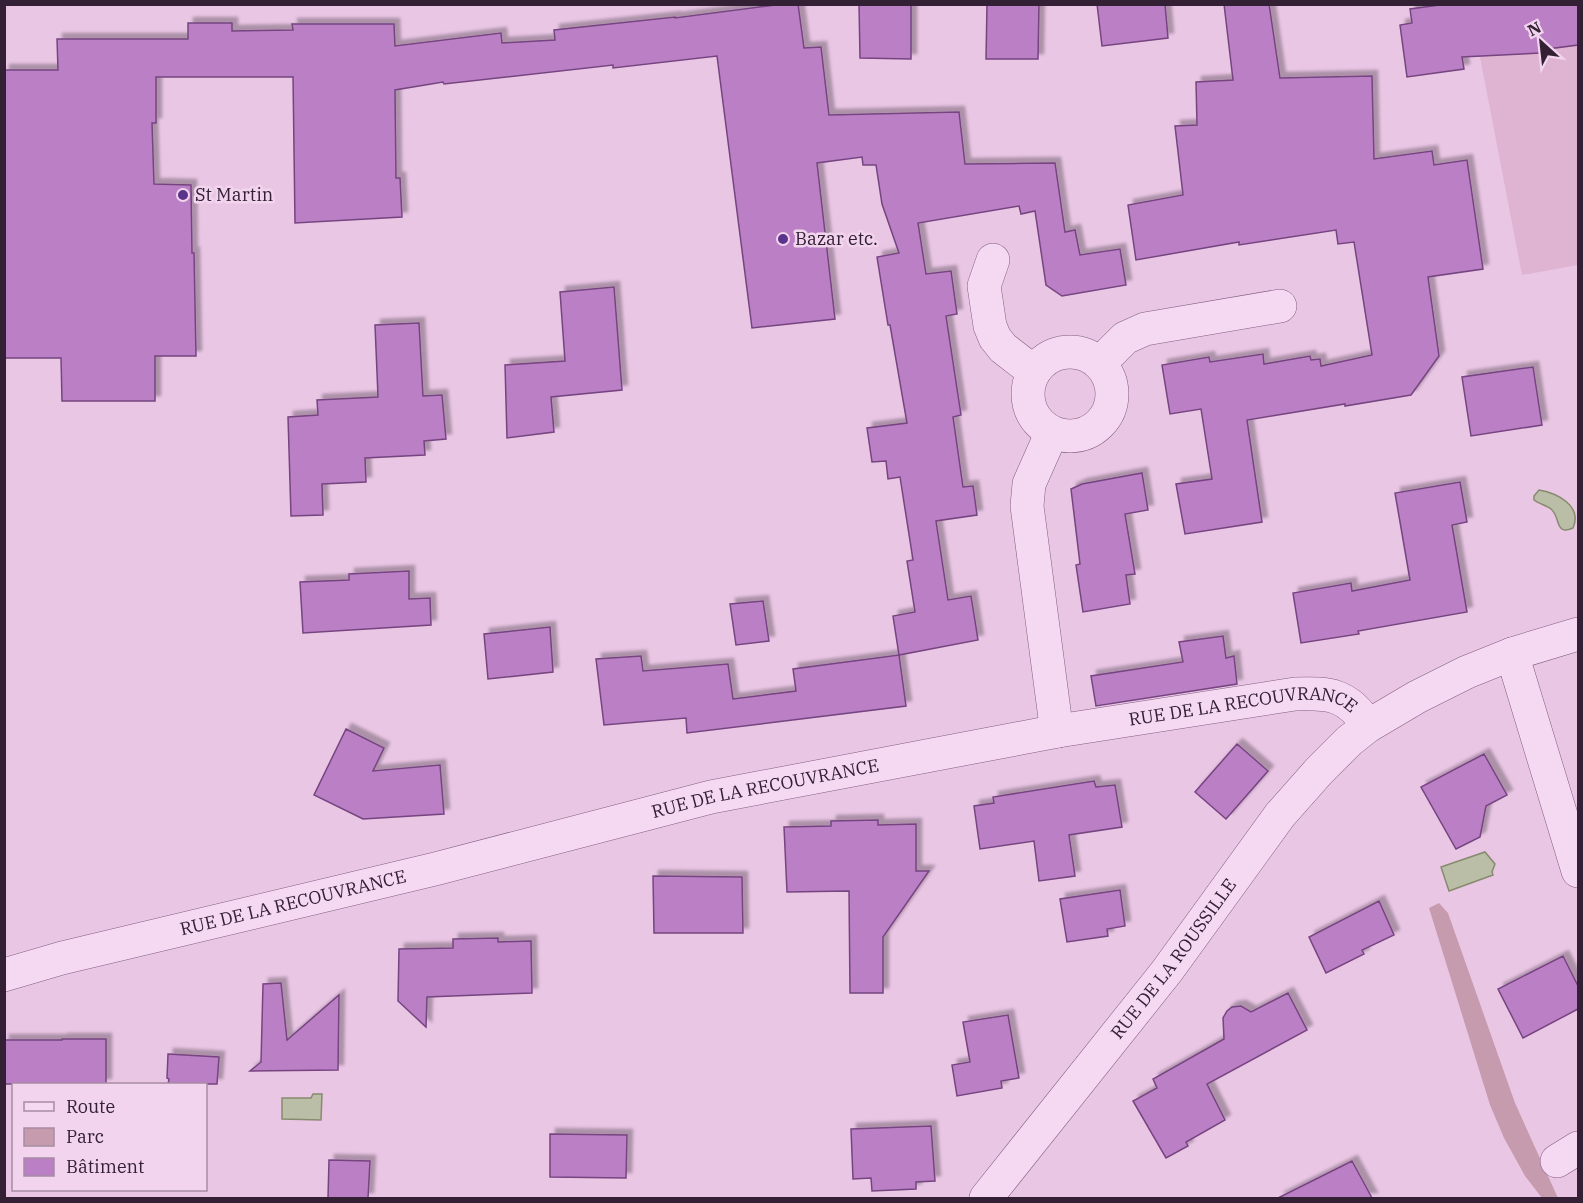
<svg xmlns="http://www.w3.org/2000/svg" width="1583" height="1203" viewBox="0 0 1583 1203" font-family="'IBM Plex Serif',serif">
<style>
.farmland{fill:#dfb4d3}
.green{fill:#c79bae}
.water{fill:#bbbea7;stroke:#868b6e;stroke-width:1.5}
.building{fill:#ba7fc4;stroke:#764580;stroke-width:1.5;filter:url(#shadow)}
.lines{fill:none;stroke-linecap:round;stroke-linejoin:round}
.minor-casing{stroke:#825d83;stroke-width:34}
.minor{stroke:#f5d8f1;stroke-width:33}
.poi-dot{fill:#59338c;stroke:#f2d4ee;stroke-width:2}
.labels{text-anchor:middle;stroke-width:5;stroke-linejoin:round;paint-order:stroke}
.poi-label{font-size:18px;fill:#332035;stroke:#f2d4ee;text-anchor:start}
.street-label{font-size:18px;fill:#332035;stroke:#f2d4ee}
</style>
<defs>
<filter id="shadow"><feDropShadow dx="5.5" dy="-5.5" stdDeviation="1.5" flood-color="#0004"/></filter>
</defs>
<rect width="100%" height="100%" fill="#eac6e5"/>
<path class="farmland" d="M 1470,5 L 1578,5 L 1578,265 L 1522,275 Z"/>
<path class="green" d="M 1439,903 L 1448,913 L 1515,1103 L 1558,1198 L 1542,1198 L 1525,1176 L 1504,1138 L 1490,1105 L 1429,908 Z"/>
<path class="water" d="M 1539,490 C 1556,493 1583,505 1573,528 C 1554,536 1561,517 1551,509 C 1546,505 1539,504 1534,500 L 1534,496 Z
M 1485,852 L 1495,864 L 1492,872 L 1493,875 L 1449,891 L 1441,867 Z
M 313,1094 L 322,1094 L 321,1120 L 282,1119 L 282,1098 L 311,1098 Z"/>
<path class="building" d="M 783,4 L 798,4 L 804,48 L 821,47 L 829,115 L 959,112 L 965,164 L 1055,163 L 1065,232 L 1075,230 L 1080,255 L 1120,249 L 1126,285 L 1062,296 L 1046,285 L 1035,211 L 1021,214 L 1019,206 L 918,223 L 926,274 L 951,271 L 957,314 L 946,316 L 961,415 L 953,417 L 963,487 L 973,486 L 977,515 L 936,521 L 948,600 L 971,596 L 978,640 L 899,655 L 893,616 L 915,612 L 907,561 L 913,560 L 900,477 L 888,479 L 886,461 L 872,462 L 867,428 L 907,423 L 890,325 L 888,325 L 877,257 L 899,253 L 882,204 L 876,165 L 863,165 L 862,157 L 817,163 L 835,319 L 752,328 L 717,56 L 613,68 L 613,65 L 444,84 L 443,82 L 395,90 L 396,178 L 400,178 L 402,217 L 295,223 L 293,77 L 156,77 L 156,123 L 152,123 L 154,184 L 191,185 L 192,253 L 194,253 L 196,356 L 155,356 L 155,401 L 62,401 L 61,358 L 4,358 L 4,70 L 58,70 L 57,39 L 188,39 L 188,23 L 232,23 L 232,31 L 293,30 L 292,24 L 394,24 L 395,46 L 501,33 L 502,43 L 555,40 L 554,30 L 675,17 L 675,18 Z
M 859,4 L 911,4 L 911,59 L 860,58 Z
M 987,4 L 1039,4 L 1038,59 L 986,59 Z
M 1097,4 L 1165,4 L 1168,38 L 1102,46 Z
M 1224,4 L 1269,4 L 1280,78 L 1372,76 L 1374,159 L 1432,151 L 1434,165 L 1467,160 L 1483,269 L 1428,277 L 1439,356 L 1411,395 L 1345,406 L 1345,404 L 1247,420 L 1262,522 L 1185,534 L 1176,484 L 1212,479 L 1201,409 L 1170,414 L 1162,365 L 1209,357 L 1210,362 L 1263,354 L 1264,364 L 1310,356 L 1311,360 L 1320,359 L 1321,366 L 1372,355 L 1354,242 L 1338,244 L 1336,230 L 1239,245 L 1239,242 L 1136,260 L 1128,205 L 1183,195 L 1175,126 L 1197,125 L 1196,82 L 1233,80 Z
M 1447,4 L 1578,4 L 1578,45 L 1540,50 L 1540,53 L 1462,57 L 1464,69 L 1407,77 L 1400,25 L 1412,23 L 1410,9 Z
M 614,287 L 622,390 L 551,397 L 554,432 L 507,438 L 505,365 L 565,361 L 560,292 Z
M 419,323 L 423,396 L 442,395 L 446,439 L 424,441 L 425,455 L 365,458 L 366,482 L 322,484 L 323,515 L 291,516 L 288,417 L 318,415 L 317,400 L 378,397 L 375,325 Z
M 1533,367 L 1542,425 L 1471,436 L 1462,377 Z
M 1142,473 L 1148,510 L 1125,514 L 1135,574 L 1126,575 L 1130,604 L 1083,612 L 1076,565 L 1080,564 L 1071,489 L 1082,484 Z
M 1460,482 L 1467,522 L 1452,525 L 1467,612 L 1358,631 L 1359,634 L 1301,643 L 1293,593 L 1351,583 L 1352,591 L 1410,580 L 1395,493 Z
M 409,571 L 409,599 L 430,598 L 431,625 L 303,633 L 300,582 L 349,580 L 349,574 Z
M 763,601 L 769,641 L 736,645 L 730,604 Z
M 550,627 L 553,672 L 488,679 L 484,634 Z
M 1223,636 L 1226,658 L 1234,656 L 1237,684 L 1096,706 L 1091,676 L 1183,662 L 1179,642 Z
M 899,655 L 906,706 L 687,733 L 686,718 L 604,725 L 596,659 L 641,656 L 643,671 L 728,664 L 733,699 L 796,691 L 793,669 Z
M 346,729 L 384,748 L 373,771 L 440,765 L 444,814 L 363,819 L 314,795 Z
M 1237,744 L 1268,771 L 1226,819 L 1195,792 Z
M 1484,754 L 1507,795 L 1486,806 L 1480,837 L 1456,849 L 1421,787 Z
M 1094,781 L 1096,787 L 1115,785 L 1122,827 L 1069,835 L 1075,876 L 1039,881 L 1034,841 L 980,849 L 974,806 L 994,803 L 993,797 Z
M 878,820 L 878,825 L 916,824 L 916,871 L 929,871 L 883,937 L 883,993 L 850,993 L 849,891 L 787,892 L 784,827 L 831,826 L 831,821 Z
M 653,876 L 742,877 L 743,933 L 654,933 Z
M 1120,890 L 1125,926 L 1107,929 L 1108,936 L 1067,942 L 1060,899 Z
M 1379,901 L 1394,935 L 1362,950 L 1364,954 L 1326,973 L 1309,937 Z
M 498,938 L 498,942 L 531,941 L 532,993 L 427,997 L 426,1027 L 398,1001 L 399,949 L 453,948 L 453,939 Z
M 1563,956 L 1578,986 L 1578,1009 L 1523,1038 L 1498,989 Z
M 281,983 L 287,1040 L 339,995 L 338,1070 L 250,1071 L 261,1062 L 263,984 Z
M 1288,993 L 1307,1030 L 1207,1084 L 1225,1120 L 1186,1142 L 1188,1146 L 1166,1158 L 1133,1101 L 1157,1088 L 1153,1079 L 1224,1039 L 1223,1018 L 1227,1011 L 1232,1007 L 1241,1006 L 1251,1012 Z
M 1008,1015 L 1019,1078 L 1001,1081 L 1002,1088 L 957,1096 L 952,1065 L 970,1062 L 963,1022 Z
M 62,1039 L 106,1039 L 106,1084 L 4,1084 L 4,1040 L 62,1040 Z
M 168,1054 L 219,1057 L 217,1084 L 168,1084 L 169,1079 L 167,1078 Z
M 931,1126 L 935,1181 L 916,1182 L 916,1189 L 872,1191 L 871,1178 L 853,1179 L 851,1129 Z
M 550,1134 L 627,1135 L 626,1178 L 550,1177 Z
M 329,1160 L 370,1161 L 368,1198 L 328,1198 Z
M 1352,1161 L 1372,1198 L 1278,1198 Z"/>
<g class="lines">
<g class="minor-casing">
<g id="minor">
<path d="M 993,260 L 984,286 L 990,326 L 995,338 L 1003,348 L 1034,372"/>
<circle cx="1070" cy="394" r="42"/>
<path d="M 1100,364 L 1110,353 L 1125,338 L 1145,329 L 1280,306"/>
<path d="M 1052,432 L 1029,484 L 1027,506 L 1055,718 L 1058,731"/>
<path d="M 1512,654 L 1578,871"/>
<path id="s1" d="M 4,975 L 62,958 L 435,869 L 711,797 L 1058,731 L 1295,694 C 1330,693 1348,694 1368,726"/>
<path d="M 1557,1161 L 1578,1148"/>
<path id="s2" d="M 986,1198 L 1167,971 L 1280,815 L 1319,771 L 1349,741 L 1368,726 L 1417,697 L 1467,672 L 1512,654 L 1578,634"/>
</g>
</g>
<use href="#minor" class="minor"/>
</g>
<g class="poi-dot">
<circle cx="183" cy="195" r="6"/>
<circle cx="783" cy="239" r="6"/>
</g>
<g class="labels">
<g class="poi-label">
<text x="195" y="201">St Martin</text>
<text x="795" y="245">Bazar etc.</text>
</g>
<g class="street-label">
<text dy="6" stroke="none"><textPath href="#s1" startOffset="1270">RUE DE LA RECOUVRANCE</textPath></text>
<text dy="6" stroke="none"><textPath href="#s1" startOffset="784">RUE DE LA RECOUVRANCE</textPath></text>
<text dy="6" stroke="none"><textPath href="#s1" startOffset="298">RUE DE LA RECOUVRANCE</textPath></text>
<text dy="6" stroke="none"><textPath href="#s2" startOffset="304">RUE DE LA ROUSSILLE</textPath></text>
</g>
</g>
<rect width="1583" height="1203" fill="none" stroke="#332035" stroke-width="12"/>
<rect x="12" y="1083" width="195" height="108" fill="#f2d4ee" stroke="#a68ca4" stroke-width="1.5"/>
<rect x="24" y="1102" width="30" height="9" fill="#f5d8f1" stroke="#a68ca4" stroke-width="1.5"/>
<text x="66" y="1113" font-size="18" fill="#332035">Route</text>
<rect x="24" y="1128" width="30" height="18" fill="#c79bae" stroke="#a68ca4" stroke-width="1.5"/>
<text x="66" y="1143" font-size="18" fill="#332035">Parc</text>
<rect x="24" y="1158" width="30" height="18" fill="#ba7fc4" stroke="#a68ca4" stroke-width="1.5"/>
<text x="66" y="1173" font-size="18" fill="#332035">Bâtiment</text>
<g transform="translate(1541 42) rotate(333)" stroke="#f2d4ee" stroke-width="4.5" paint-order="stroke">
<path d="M0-4.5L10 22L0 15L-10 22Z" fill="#332035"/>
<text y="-9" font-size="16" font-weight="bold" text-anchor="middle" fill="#332035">N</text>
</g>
</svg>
